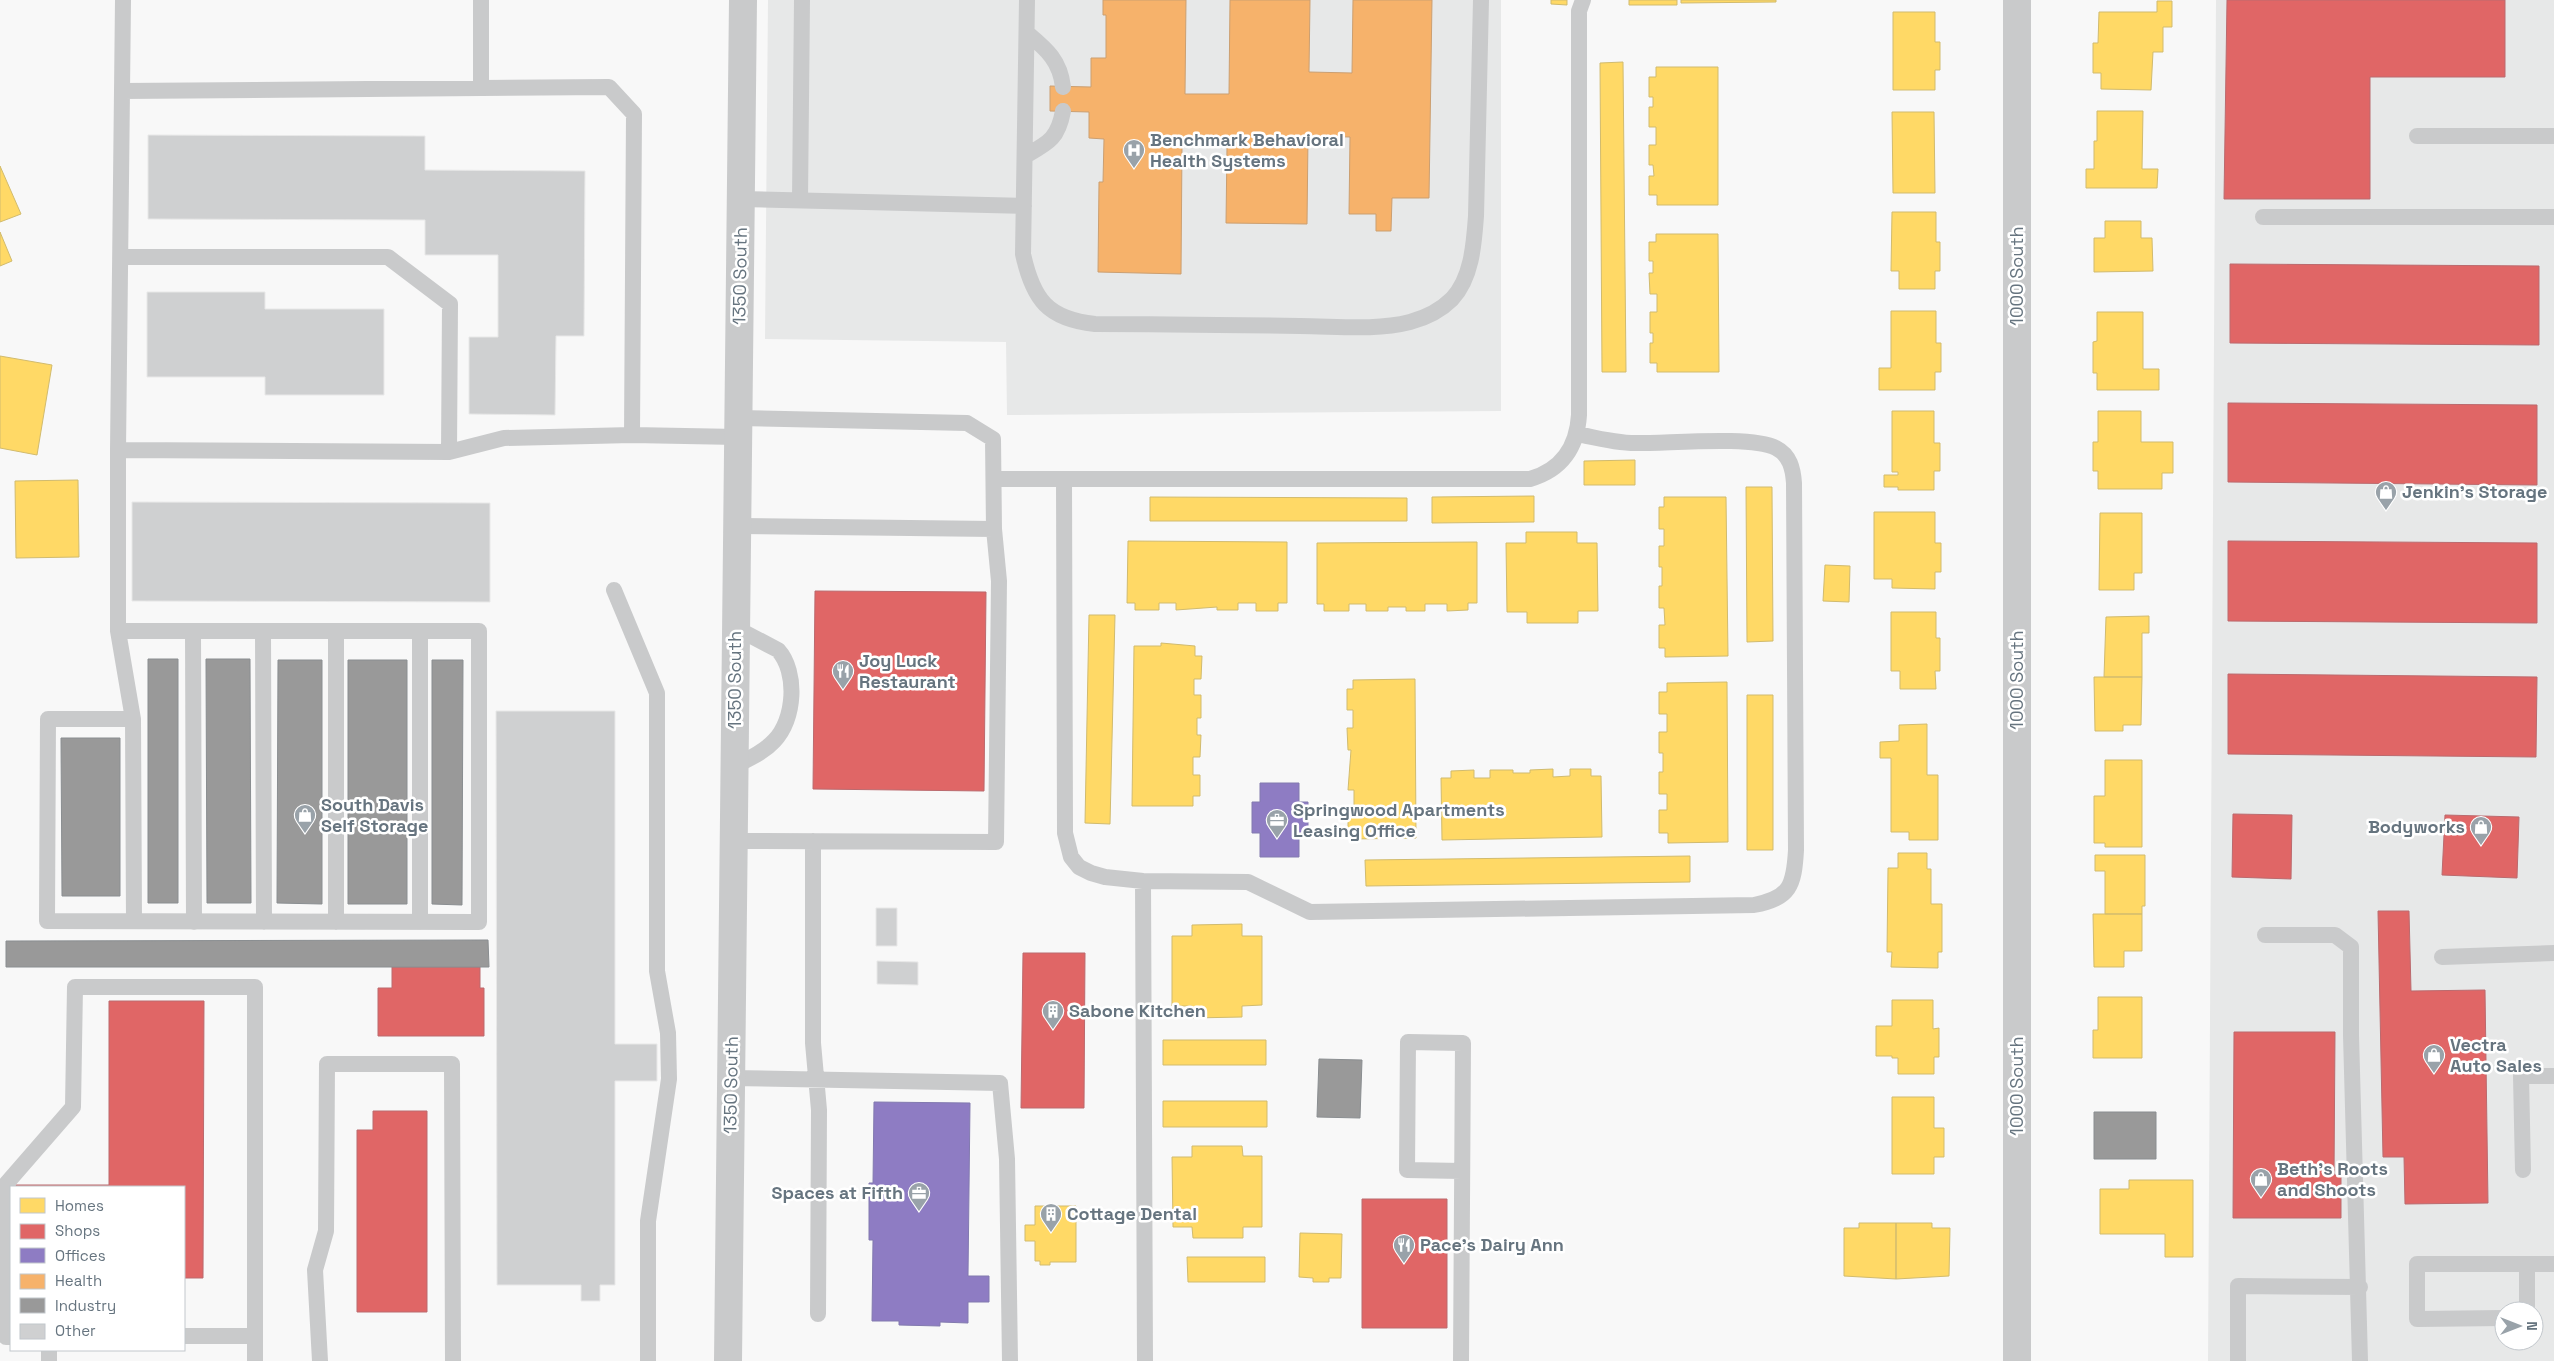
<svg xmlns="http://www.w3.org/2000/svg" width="2554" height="1361" viewBox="0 0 2554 1361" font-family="'Space Grotesk',sans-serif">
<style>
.built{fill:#e7e8e8;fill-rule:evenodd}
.homes{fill:#ffd966;stroke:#d1bb6e}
.shops{fill:#e06666;stroke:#bb6a6e}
.offices{fill:#8e7cc3;stroke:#827aaf}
.health{fill:#f6b26b;stroke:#cb9f71}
.industry{fill:#999;stroke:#8a8e91}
.building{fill:#cfd0d1;stroke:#e8e8e8}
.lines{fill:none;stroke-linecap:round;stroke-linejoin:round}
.service{stroke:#c9cacb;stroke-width:16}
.minor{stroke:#c9cacb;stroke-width:28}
.labels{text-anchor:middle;stroke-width:5;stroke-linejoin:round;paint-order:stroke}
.poi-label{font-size:18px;font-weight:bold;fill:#66747f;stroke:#fff;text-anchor:start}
.street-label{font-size:18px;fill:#66747f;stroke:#fff}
</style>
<rect width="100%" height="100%" fill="#f8f8f8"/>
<path class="built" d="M 768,0 L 1501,0 L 1501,411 L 1007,415 L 1006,342 L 765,339 Z
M 2216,0 L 2554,0 L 2554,1361 L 2208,1361 ZM 2504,1311 L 2534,1311 L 2534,1341 L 2504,1341 Z"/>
<path class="homes" d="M 1551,0 L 1567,0 L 1567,5 L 1551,4 Z
M 1629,0 L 1677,0 L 1677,5 L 1629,5 Z
M 1681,0 L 1776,0 L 1776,2 L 1681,3 Z
M 2157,1 L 2172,1 L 2172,27 L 2163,27 L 2163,52 L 2153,52 L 2151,90 L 2101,89 L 2101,73 L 2093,73 L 2093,43 L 2098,43 L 2099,12 L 2157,12 Z
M 1893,12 L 1935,12 L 1935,42 L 1940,42 L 1940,70 L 1935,70 L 1935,90 L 1893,90 Z
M 1623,62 L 1626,372 L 1602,372 L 1600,63 Z
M 1656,67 L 1718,67 L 1718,205 L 1657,205 L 1657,195 L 1649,195 L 1649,176 L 1654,176 L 1653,165 L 1649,165 L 1649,145 L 1656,145 L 1656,127 L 1649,127 L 1649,107 L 1653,107 L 1653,97 L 1649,97 L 1649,77 L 1656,77 Z
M 2097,111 L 2143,111 L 2142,169 L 2158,169 L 2157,188 L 2086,188 L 2086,169 L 2094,169 L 2094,141 L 2097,141 Z
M 1892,112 L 1934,112 L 1935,193 L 1893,193 Z
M 0,166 L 21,214 L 0,222 Z
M 1892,212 L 1936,212 L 1936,242 L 1940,242 L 1940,271 L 1935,271 L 1935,289 L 1899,289 L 1899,271 L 1891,271 Z
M 2105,221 L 2141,221 L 2141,238 L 2152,238 L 2153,271 L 2094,272 L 2094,238 L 2105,238 Z
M 0,232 L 12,261 L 0,266 Z
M 1656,234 L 1718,234 L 1719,372 L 1657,372 L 1657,363 L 1650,363 L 1650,343 L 1653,343 L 1653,333 L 1650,333 L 1650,312 L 1657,312 L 1657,294 L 1650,294 L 1649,273 L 1653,273 L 1653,261 L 1649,261 L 1649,242 L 1656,242 Z
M 1891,311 L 1936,311 L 1936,343 L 1941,343 L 1941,372 L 1935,372 L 1935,390 L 1879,390 L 1879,368 L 1891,368 Z
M 2097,312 L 2143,312 L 2143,369 L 2159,369 L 2159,390 L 2097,390 L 2097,373 L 2093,373 L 2093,342 L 2097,341 Z
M 0,356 L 52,365 L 37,455 L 0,448 Z
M 1892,411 L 1934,411 L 1934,443 L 1940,443 L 1940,471 L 1934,471 L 1934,490 L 1898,490 L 1898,487 L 1884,487 L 1884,475 L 1898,475 L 1898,472 L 1892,472 Z
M 2098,411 L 2141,411 L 2141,442 L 2173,442 L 2173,473 L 2162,473 L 2162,489 L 2098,489 L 2098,471 L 2093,471 L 2093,442 L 2098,442 Z
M 1635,460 L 1635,485 L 1584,485 L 1584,461 Z
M 78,480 L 79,557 L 16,558 L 15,481 Z
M 1746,487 L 1772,487 L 1773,641 L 1747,642 Z
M 1534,496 L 1534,522 L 1432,523 L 1432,497 Z
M 1150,497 L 1407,498 L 1407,521 L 1150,521 Z
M 1664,497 L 1726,497 L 1728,656 L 1665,657 L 1665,648 L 1659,648 L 1659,625 L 1665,625 L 1664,608 L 1659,608 L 1659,586 L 1662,586 L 1662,567 L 1659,567 L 1659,546 L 1664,546 L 1664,529 L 1659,529 L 1659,507 L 1664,507 Z
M 1874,512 L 1935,512 L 1935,543 L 1941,543 L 1941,572 L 1935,572 L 1935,589 L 1892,588 L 1892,579 L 1874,579 Z
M 2100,513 L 2142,513 L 2142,573 L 2134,573 L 2134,590 L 2099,590 Z
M 1526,532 L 1577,532 L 1577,543 L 1597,543 L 1598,611 L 1578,611 L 1578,623 L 1527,623 L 1527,612 L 1507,612 L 1506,543 L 1526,543 Z
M 1128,541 L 1287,542 L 1287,603 L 1278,603 L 1278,611 L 1256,611 L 1256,603 L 1238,603 L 1238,610 L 1217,610 L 1217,607 L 1176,610 L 1176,603 L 1159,603 L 1159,610 L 1135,610 L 1135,603 L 1127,603 Z
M 1477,542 L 1477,603 L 1468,603 L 1468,610 L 1447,611 L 1447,604 L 1425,604 L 1425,611 L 1406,611 L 1406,607 L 1388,607 L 1388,611 L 1366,611 L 1366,604 L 1349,604 L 1349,611 L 1324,611 L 1324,604 L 1317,604 L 1317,543 Z
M 1825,565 L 1850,566 L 1849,602 L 1823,601 Z
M 1891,612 L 1936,612 L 1936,638 L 1940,638 L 1940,671 L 1935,671 L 1936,689 L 1900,689 L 1900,671 L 1891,671 Z
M 1089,615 L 1115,615 L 1110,824 L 1085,823 Z
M 2149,616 L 2149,633 L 2142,633 L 2142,677 L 2104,677 L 2106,617 Z
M 1161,643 L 1195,646 L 1195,656 L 1202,656 L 1201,679 L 1194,679 L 1194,695 L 1201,695 L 1201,718 L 1197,718 L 1197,735 L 1201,735 L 1200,757 L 1193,757 L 1193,775 L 1200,775 L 1200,796 L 1193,796 L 1193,806 L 1132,806 L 1134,646 L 1161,646 Z
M 2094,677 L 2142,677 L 2141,725 L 2123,725 L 2123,731 L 2095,731 Z
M 1415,679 L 1416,838 L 1354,839 L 1354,830 L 1348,830 L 1348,806 L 1354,806 L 1354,790 L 1348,790 L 1351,750 L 1348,750 L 1347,728 L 1353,728 L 1353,710 L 1347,710 L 1347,689 L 1353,689 L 1353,680 Z
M 1727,682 L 1728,842 L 1668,843 L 1668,833 L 1659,833 L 1659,810 L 1667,810 L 1667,794 L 1659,794 L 1659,772 L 1663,772 L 1663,753 L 1659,753 L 1659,732 L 1667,732 L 1667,714 L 1659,714 L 1659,692 L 1667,692 L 1667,683 Z
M 1747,695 L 1773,695 L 1773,850 L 1747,850 Z
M 1927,724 L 1927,775 L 1938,775 L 1938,840 L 1909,840 L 1909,832 L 1891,832 L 1891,758 L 1880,758 L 1880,742 L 1899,741 L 1899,725 Z
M 2105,760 L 2142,760 L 2142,847 L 2105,847 L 2105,843 L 2094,843 L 2094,796 L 2105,796 Z
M 1553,769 L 1553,777 L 1570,776 L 1570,769 L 1591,769 L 1591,776 L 1601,776 L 1602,837 L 1442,840 L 1441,778 L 1451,778 L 1451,771 L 1474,770 L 1474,778 L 1490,778 L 1490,770 L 1513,770 L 1513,773 L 1530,773 L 1530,770 Z
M 1898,853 L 1927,853 L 1927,869 L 1931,869 L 1931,904 L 1942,904 L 1942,952 L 1938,952 L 1938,968 L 1891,967 L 1892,952 L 1887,952 L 1888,868 L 1898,868 Z
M 2095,855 L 2145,855 L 2145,906 L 2142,906 L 2142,914 L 2105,914 L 2105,871 L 2095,871 Z
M 1690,856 L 1690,882 L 1366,886 L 1365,860 Z
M 2093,914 L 2142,914 L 2142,951 L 2124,951 L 2124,967 L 2094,967 Z
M 1242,924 L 1242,936 L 1262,936 L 1262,1005 L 1242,1006 L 1242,1017 L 1192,1018 L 1192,1006 L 1172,1006 L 1172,936 L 1192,936 L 1192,925 Z
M 2098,997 L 2142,997 L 2142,1058 L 2093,1058 L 2093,1030 L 2098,1030 Z
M 1892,1000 L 1933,1000 L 1933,1029 L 1939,1028 L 1939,1057 L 1934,1057 L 1934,1074 L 1898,1074 L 1898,1058 L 1892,1058 L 1892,1056 L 1876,1056 L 1876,1026 L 1892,1026 Z
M 1163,1040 L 1266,1040 L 1266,1065 L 1163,1065 Z
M 1892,1097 L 1934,1097 L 1934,1128 L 1944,1128 L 1944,1157 L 1934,1157 L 1934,1174 L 1892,1174 Z
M 1163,1101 L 1267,1101 L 1267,1127 L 1163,1127 Z
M 1192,1146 L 1242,1146 L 1243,1156 L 1262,1156 L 1262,1227 L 1243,1227 L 1243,1238 L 1193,1238 L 1192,1227 L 1173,1227 L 1172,1157 L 1192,1157 Z
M 2129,1180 L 2193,1180 L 2193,1257 L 2165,1257 L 2165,1234 L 2100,1234 L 2100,1189 L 2129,1189 Z
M 1035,1206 L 1076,1206 L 1076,1262 L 1050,1262 L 1050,1265 L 1040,1265 L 1040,1261 L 1035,1261 L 1035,1241 L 1025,1241 L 1025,1225 L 1035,1225 Z
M 1859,1223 L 1896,1223 L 1896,1279 L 1844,1276 L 1844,1228 L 1859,1228 Z
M 1896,1223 L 1932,1223 L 1932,1228 L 1950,1228 L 1949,1276 L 1896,1279 Z
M 1300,1233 L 1342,1234 L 1341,1278 L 1329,1278 L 1329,1282 L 1313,1282 L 1313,1278 L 1299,1277 Z
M 1187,1257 L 1265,1257 L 1265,1282 L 1188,1282 Z"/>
<path class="shops" d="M 2227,0 L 2505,0 L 2505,77 L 2370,77 L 2370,199 L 2224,199 Z
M 2230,264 L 2539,266 L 2539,345 L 2230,343 Z
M 2228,403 L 2537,405 L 2537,485 L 2228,482 Z
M 2228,541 L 2537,543 L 2537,623 L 2228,621 Z
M 815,591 L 986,592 L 984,791 L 813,789 Z
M 2228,674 L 2537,677 L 2536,757 L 2228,754 Z
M 2233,814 L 2292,815 L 2291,879 L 2232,877 Z
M 2445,815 L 2519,817 L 2517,878 L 2442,875 Z
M 2378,911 L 2409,911 L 2411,991 L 2485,990 L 2488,1203 L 2405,1204 L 2404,1157 L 2383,1157 Z
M 1023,953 L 1085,953 L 1084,1108 L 1021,1108 Z
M 392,967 L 480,967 L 480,988 L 484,988 L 484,1036 L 378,1036 L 378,988 L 392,988 Z
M 109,1001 L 204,1001 L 203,1278 L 184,1278 L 184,1187 L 16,1187 L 16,1185 L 109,1185 Z
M 2234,1032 L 2335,1032 L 2334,1175 L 2341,1175 L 2341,1218 L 2233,1218 Z
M 373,1111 L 427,1111 L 427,1312 L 357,1312 L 357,1130 L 373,1130 Z
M 1362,1199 L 1447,1199 L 1447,1328 L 1362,1328 Z"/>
<path class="offices" d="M 1260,783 L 1299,783 L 1299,802 L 1308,802 L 1308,833 L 1299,833 L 1299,857 L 1260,857 L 1260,833 L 1252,833 L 1252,802 L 1260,802 Z
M 874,1102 L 970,1103 L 968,1276 L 989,1276 L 989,1302 L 968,1302 L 968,1323 L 940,1322 L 940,1326 L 899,1325 L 899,1321 L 872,1321 L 873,1240 L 869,1240 L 869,1183 L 873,1183 Z"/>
<path class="health" d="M 1103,0 L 1186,0 L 1185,94 L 1229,94 L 1230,0 L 1310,0 L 1309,72 L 1352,73 L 1353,0 L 1432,0 L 1429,198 L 1392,198 L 1391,231 L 1376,231 L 1376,214 L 1349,214 L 1350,137 L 1308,136 L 1307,224 L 1226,223 L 1227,147 L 1182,146 L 1181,274 L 1098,272 L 1099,182 L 1103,182 L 1104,139 L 1089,138 L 1089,112 L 1050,111 L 1050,86 L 1091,87 L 1091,58 L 1106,58 L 1106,15 L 1103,15 Z"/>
<path class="industry" d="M 148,659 L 178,659 L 178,903 L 148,903 Z
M 206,659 L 250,659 L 251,903 L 207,903 Z
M 278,660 L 322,660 L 322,904 L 277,903 Z
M 348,660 L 407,660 L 407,904 L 348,904 Z
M 432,660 L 463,660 L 462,905 L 432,904 Z
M 61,738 L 120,738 L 120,896 L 62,896 Z
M 488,940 L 489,967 L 6,967 L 6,941 Z
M 1319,1059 L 1362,1060 L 1360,1118 L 1317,1117 Z
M 2094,1112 L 2156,1112 L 2156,1159 L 2094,1159 Z"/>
<path class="building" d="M 148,135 L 425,136 L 425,170 L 585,171 L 584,336 L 556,336 L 555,415 L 469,414 L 469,337 L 498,337 L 498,255 L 425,255 L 425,220 L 148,219 Z
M 147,292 L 265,292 L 265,309 L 384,309 L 384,395 L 265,395 L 265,377 L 147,377 Z
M 132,502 L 490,503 L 490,602 L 132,601 Z
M 496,711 L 615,711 L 615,1044 L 657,1044 L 657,1081 L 615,1081 L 615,1285 L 600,1285 L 600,1301 L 581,1301 L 581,1285 L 497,1285 Z
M 876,908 L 897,908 L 897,946 L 876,946 Z
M 877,961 L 918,962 L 918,985 L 877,984 Z"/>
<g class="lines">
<path class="service" d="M 123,0 L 122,91 L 609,87 L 634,114 L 632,435 L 738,437
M 481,0 L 481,88
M 1027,0 L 1023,254 C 1033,300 1048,319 1095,324 C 1164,324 1232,325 1300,326 C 1335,326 1375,331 1410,322 C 1425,318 1441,310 1452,299 C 1472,278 1474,243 1476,216 L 1481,0
M 1027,33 C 1046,49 1060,60 1063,87
M 122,91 L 118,450 L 449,452 L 504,438 L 632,435
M 2417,136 L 2554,136
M 1025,156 C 1048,143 1058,139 1063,111
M 740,199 L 1024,206
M 800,200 L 802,0
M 2263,217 L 2554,217
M 121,257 L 388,257 L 450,304 L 449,452
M 1578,434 C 1595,438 1613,442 1631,443 C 1664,444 1751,435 1776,448 C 1790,455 1793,469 1794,483 L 1796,850 C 1794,886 1790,898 1754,905 L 1310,912 L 1248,882 L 1143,881 L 1105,877 L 1091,873 L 1079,867 L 1071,857 L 1065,833 L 1064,479 L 1530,479 C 1562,470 1577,447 1579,415 L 1579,11 L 1583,0
M 118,450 L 118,631 L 133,719 L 134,921
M 994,479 L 1064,479
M 737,526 L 994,529 L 993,439 L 967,423 L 738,418
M 614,590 L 657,693 L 657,971 L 668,1033 L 669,1079 L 648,1221 L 648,1361
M 118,631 L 479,631 L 479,922 L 47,921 L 48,719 L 133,719
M 193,631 L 194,922
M 263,631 L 264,922
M 420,631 L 420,922
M 735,766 C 748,759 763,753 774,741 C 795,720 798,672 778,650 L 736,628
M 734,841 L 996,842 L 999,581 L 994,529
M 813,841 L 813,1043 L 819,1110 L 818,1314
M 1143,881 L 1145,1361
M 336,922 L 336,631
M 2265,935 L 2335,935 L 2351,947 L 2351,1035 L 2360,1361
M 2442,957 L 2554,953
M 731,1078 L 1000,1083 L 1007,1159 L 1010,1361
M 2523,1170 L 2521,1076 L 2554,1076
M 2527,1264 L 2527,1311
M 2504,1318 L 2417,1319 L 2417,1264 L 2554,1264
M 184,1336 L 255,1336
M 11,1337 L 6,1337 L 6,1184 L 73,1107 L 75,987 L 255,987 L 255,1361
M 49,1350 L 49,1361
M 320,1361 L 315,1270 L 326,1231 L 327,1064 L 452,1064 L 453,1361
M 1461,1361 L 1463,1043 L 1408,1042 L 1407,1170 L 1462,1171
M 2238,1361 L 2238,1286 L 2360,1287"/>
<path class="minor" d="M 2017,0 L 2017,1361
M 728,1361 L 743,0"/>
</g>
<defs>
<g id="hospital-pin" transform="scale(1.125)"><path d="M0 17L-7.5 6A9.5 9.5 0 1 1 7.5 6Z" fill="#99a2a9" stroke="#fff"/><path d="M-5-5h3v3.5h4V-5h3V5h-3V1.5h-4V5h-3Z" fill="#fff"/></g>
<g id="shop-pin" transform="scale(1.125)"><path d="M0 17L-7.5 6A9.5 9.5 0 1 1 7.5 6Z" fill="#99a2a9" stroke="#fff"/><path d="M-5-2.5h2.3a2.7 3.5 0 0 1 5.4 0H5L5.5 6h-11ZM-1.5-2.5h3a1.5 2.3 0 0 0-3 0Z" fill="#fff"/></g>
<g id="restaurant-pin" transform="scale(1.125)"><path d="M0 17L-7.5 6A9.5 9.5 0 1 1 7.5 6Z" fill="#99a2a9" stroke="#fff"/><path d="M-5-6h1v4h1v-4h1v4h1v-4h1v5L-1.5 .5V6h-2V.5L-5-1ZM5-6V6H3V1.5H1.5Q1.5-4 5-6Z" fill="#fff"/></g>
<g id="office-pin" transform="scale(1.125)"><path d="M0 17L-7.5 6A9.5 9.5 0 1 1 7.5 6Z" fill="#99a2a9" stroke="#fff"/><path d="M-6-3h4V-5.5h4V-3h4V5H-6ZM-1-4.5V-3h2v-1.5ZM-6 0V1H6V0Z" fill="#fff"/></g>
<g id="building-pin" transform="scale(1.125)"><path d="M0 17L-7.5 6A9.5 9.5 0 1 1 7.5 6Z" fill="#99a2a9" stroke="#fff"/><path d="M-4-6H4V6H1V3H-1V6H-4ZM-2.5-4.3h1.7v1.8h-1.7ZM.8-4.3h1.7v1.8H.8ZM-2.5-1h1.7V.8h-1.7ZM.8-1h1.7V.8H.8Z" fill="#fff"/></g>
</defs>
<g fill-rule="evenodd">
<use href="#hospital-pin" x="1134" y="150"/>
<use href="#shop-pin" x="2386" y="492"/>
<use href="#restaurant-pin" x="843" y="671"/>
<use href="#shop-pin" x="305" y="815"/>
<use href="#office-pin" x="1277" y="820"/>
<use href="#shop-pin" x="2481" y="827"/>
<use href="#building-pin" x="1053" y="1011"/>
<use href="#shop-pin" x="2434" y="1055"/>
<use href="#shop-pin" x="2261" y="1179"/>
<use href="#office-pin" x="919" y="1193"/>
<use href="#building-pin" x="1051" y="1214"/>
<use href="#restaurant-pin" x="1404" y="1245"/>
</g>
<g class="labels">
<g class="poi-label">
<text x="1150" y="146">Benchmark Behavioral<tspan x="1150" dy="21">Health Systems</tspan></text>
<text x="2402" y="498">Jenkin's Storage</text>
<text x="859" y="667">Joy Luck<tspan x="859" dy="21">Restaurant</tspan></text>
<text x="321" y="811">South Davis<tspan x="321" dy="21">Self Storage</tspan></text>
<text x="1293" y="816">Springwood Apartments<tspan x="1293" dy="21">Leasing Office</tspan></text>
<text x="2465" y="833" text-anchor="end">Bodyworks</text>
<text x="1069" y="1017">Sabone Kitchen</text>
<text x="2450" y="1051">Vectra<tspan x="2450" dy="21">Auto Sales</tspan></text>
<text x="2277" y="1175">Beth's Roots<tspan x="2277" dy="21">and Shoots</tspan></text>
<text x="903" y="1199" text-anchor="end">Spaces at Fifth</text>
<text x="1067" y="1220">Cottage Dental</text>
<text x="1420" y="1251">Pace's Dairy Ann</text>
</g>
<g class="street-label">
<text transform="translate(740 276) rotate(-89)" y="6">1350 South</text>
<text transform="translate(2017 276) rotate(-90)" y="6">1000 South</text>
<text transform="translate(735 680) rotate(-90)" y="6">1350 South</text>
<text transform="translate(2017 680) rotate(-90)" y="6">1000 South</text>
<text transform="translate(731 1085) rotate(-89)" y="6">1350 South</text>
<text transform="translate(2017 1086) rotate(-90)" y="6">1000 South</text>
</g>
</g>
<rect x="10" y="1186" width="175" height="165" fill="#ffffff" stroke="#c2c7cc"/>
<rect x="20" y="1198" width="25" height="15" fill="#ffd966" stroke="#c2c7cc"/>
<text x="55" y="1211" font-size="15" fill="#66747f">Homes</text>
<rect x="20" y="1224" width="25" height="15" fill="#e06666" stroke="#c2c7cc"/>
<text x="55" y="1236" font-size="15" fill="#66747f">Shops</text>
<rect x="20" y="1248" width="25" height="15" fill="#8e7cc3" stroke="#c2c7cc"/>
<text x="55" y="1261" font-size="15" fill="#66747f">Offices</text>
<rect x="20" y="1274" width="25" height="15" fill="#f6b26b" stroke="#c2c7cc"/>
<text x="55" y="1286" font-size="15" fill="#66747f">Health</text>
<rect x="20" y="1298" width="25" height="15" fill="#999999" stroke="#c2c7cc"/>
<text x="55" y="1311" font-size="15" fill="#66747f">Industry</text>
<rect x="20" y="1324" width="25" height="15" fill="#cfd0d1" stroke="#c2c7cc"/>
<text x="55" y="1336" font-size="15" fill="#66747f">Other</text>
<g transform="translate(2519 1326) rotate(90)"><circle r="24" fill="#ffffff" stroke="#c2c7cc"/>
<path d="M0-4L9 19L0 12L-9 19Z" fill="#99a2a9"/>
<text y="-8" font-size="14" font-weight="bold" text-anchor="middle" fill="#66747f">N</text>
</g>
</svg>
